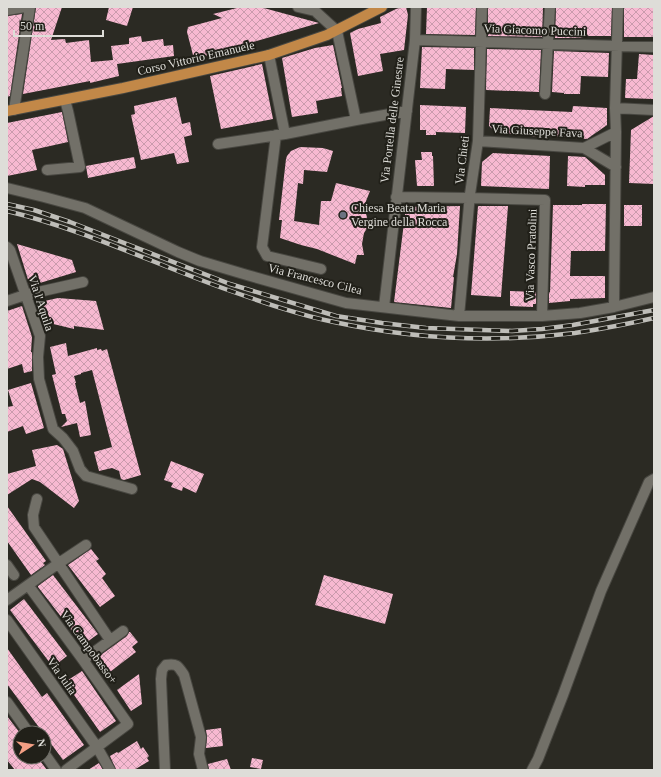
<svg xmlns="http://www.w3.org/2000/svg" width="661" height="777" viewBox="0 0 661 777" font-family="Georgia,serif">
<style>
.building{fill:url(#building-cross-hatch)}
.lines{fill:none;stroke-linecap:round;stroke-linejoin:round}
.minor-casing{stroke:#484741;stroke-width:12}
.major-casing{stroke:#484741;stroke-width:12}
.minor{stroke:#727068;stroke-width:10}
.major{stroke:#c28848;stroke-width:10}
.rail-casing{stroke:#bebdb8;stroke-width:4.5}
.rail{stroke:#212019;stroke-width:3;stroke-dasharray:9;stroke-linecap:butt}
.worship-dot{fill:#6b7280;stroke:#212019;stroke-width:1.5}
.labels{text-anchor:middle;stroke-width:4;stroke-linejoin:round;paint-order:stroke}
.street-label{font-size:12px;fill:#deddd8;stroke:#212019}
.poi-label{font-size:12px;fill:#deddd8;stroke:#212019;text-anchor:start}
</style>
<defs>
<pattern id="building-cross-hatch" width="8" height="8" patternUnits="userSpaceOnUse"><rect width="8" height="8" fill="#f7b9d1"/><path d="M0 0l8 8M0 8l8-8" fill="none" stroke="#ca9bad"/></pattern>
</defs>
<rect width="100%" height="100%" fill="#2b2a23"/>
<path class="building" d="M 36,7 L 62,7 L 51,40 L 65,39 L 66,43 L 89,40 L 91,62 L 113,60 L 111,46 L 129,44 L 129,38 L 141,36 L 142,42 L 163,39 L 164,46 L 173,45 L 174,56 L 117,64 L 119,76 L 90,83 L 90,81 L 23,94 Z
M 109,7 L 133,7 L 127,26 L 106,20 Z
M 241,7 L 260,7 L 319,23 L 194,59 L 187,32 L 188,27 L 222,18 L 213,14 Z
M 403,7 L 406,7 L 408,15 L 404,50 L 380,54 L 383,71 L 358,76 L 350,33 L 358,29 L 381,23 L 380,17 L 396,9 Z
M 427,7 L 476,7 L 475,35 L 426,34 Z
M 488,7 L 543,7 L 542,37 L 488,36 Z
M 556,7 L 612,7 L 611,36 L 584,36 L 583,38 L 555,38 Z
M 624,7 L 654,7 L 654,37 L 624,37 Z
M 22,14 L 10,96 L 7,97 L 7,16 Z
M 333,45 L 342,88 L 341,88 L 342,96 L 316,101 L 318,113 L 292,117 L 282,58 L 315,48 Z
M 422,47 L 474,48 L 474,70 L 446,69 L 445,89 L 420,88 Z
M 487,49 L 541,50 L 539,92 L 486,90 Z
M 554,51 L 609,53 L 608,77 L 581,76 L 580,94 L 564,94 L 564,93 L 552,92 Z
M 639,54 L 654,55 L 653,99 L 625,98 L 626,79 L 637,79 Z
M 262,64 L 273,119 L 221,129 L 210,76 Z
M 176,97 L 182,124 L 190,122 L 192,135 L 184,137 L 189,162 L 177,164 L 174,153 L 141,160 L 131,115 L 135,114 L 134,106 Z
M 420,105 L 466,107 L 465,133 L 436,132 L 436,135 L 426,135 L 426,130 L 420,130 Z
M 573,106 L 607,108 L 607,125 L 587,139 L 553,136 L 553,137 L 529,136 L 529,135 L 497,133 L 489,126 L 490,108 L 572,112 Z
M 62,112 L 68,142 L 32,150 L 37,170 L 7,176 L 7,123 Z
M 654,116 L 654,184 L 629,183 L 631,130 Z
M 300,147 L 323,148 L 333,151 L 327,172 L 304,170 L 303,184 L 298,183 L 294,221 L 319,225 L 321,201 L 331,201 L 336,183 L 370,191 L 364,206 L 369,225 L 364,233 L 362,244 L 364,255 L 357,255 L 355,264 L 317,249 L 301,245 L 280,238 L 282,220 L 279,220 L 286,159 L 287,156 L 291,151 Z
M 421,152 L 432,152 L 432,156 L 433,156 L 434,186 L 417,186 L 415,160 L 422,160 Z
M 493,153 L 550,156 L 549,189 L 481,186 L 482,162 Z
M 568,156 L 585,157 L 605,175 L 605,185 L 585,185 L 585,187 L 567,186 Z
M 134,157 L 136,168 L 88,178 L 86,166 Z
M 582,204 L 606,204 L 605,251 L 571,251 L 570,276 L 605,276 L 605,298 L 570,299 L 570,301 L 549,303 L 549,292 L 550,293 L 553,205 L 582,205 Z
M 624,205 L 642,205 L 642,226 L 624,226 Z
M 460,206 L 457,254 L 453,277 L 454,277 L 451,308 L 394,302 L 406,207 Z
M 478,206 L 508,206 L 501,297 L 471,295 Z
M 17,244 L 72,260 L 76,272 L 30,286 Z
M 510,291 L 536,292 L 536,304 L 533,304 L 533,307 L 510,306 Z
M 58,298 L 96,301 L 104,330 L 74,326 L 74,329 L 45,322 L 40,302 Z
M 22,306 L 32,337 L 31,352 L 32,352 L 32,371 L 24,373 L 22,364 L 7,369 L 7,311 Z
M 66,343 L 68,356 L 97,348 L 97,350 L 101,349 L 102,351 L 107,349 L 141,475 L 124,480 L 121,479 L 119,471 L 112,468 L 99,471 L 94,452 L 112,447 L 92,370 L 81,373 L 81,374 L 74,376 L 76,383 L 75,383 L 80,403 L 85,401 L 91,435 L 80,437 L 77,423 L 61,427 L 67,421 L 65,414 L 62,414 L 52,375 L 56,374 L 50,347 Z
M 31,383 L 44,428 L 26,434 L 23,426 L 7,432 L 7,407 L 13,406 L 8,390 Z
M 57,445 L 63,449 L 79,501 L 74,508 L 40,482 L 32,479 L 7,495 L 7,474 L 36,466 L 32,450 Z
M 171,461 L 204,474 L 196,493 L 183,487 L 182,491 L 171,487 L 173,483 L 164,480 Z
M 7,506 L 46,561 L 43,563 L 45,565 L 31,575 L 7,541 Z
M 91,549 L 99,559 L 96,561 L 106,574 L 102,578 L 115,596 L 100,607 L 68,565 Z
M 53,575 L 98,634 L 83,645 L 38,587 L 38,586 Z
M 324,575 L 393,594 L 385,624 L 315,605 Z
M 24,599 L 67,656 L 53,667 L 10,610 Z
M 129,632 L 130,632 L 138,642 L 132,647 L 136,652 L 106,675 L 94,660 L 127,636 Z
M 7,648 L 42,697 L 47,693 L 84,745 L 63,760 L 7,684 Z
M 82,671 L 116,721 L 100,732 L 65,682 Z
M 139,674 L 142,704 L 131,711 L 117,690 Z
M 7,716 L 20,733 L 20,757 L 37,757 L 47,770 L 15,770 L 7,760 Z
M 221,728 L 223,746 L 206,748 L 207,737 L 206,730 Z
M 137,741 L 141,749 L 143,747 L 149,756 L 147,758 L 149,761 L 134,770 L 116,770 L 110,756 L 117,752 L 118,753 Z
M 252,758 L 263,760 L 261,769 L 250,767 Z
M 227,759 L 231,770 L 209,770 L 208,764 Z
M 99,763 L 103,770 L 88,770 Z"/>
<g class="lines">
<g class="minor-casing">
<path id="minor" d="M 298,7 L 315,11 L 337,31 L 356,120
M 7,10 L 25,7
M 415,40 L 654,47
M 269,55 L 285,134
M 545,94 L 550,7
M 615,108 L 654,110
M 14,110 L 30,7
M 276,135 L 262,247 L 267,256 L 321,269
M 478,141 L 584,148 L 616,132
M 218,144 L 285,134 L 356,120 L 407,111
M 584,148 L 616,167
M 47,170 L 80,167 L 68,111 L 65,100
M 7,188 L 44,197 L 85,208 L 178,252 L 200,261 L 247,275 L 346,303 L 459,316 L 542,316 L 580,313 L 614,307 L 654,297
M 396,197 L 470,198 L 545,200 L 542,316
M 7,247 L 10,250 L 40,336 L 38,357 L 39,379 L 53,429 L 63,438 L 73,451 L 80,469 L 86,476 L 132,489
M 7,301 L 25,295 L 83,282
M 384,307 L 415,40 L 416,7
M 614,307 L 616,132 L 615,108 L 618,7
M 459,316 L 470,194 L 478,141 L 482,7
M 37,499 L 33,515 L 34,527 L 110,640
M 7,565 L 14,575
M 28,585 L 83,660 L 128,724 L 66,770
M 7,600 L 59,563 L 86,545
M 7,620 L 97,747 L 110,770
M 83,660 L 123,631
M 7,702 L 29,733
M 44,753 L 56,770
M 165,770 L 161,679 L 162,670 L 166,665 C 177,663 178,666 184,675 L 201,737 L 199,754 L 203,770
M 532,770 L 538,759 L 563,695 L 601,591 L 649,482 L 654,479"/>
</g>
<g class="major-casing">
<path id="major" d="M 7,111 L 123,88 L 269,55 L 327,35 L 382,7"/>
</g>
<use href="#minor" class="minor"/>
<use href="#major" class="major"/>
<g class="rail-casing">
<path id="rail" d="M 7,204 L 34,210 L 70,222 L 230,284 L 336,316 L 382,323 L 426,328 L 512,331 L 542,329 L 573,325 L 654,310
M 7,211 C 82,229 155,264 228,290 C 262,302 299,315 334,322 C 413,339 495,343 575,333 C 601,329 628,324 654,318"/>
</g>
<use href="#rail" class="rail"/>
</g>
<circle class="worship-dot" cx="343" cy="215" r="4"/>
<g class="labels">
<g class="street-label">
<text transform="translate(535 30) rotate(2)" y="4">Via Giacomo Puccini</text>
<text transform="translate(196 58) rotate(-13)" y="4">Corso Vittorio Emanuele</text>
<text transform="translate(392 120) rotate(-83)" y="4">Via Portella delle Ginestre</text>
<text transform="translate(537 131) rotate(3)" y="4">Via Giuseppe Fava</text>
<text transform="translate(462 160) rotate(-83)" y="4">Via Chieti</text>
<text transform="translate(531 255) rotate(-88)" y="4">Via Vasco Pratolini</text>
<text transform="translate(315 279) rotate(14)" y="4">Via Francesco Cilea</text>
<text transform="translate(41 303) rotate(72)" y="4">Via l'Aquila</text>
<text transform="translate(89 647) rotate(54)" y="4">Via Campobasso+</text>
<text transform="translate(62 676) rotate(55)" y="4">Via Julia</text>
</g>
<g class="poi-label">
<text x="351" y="212">Chiesa Beata Maria<tspan x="351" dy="14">Vergine della Rocca</tspan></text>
</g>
</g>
<rect width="661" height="777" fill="none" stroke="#deddd8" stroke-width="16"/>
<g transform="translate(32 745) rotate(78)"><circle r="19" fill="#212019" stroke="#6d6c65"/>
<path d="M0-3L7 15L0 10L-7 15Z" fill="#f39f84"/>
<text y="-6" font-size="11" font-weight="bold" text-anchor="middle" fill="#deddd8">N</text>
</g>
<path d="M14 30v6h89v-6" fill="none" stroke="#deddd8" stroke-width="2"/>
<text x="20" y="30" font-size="12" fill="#deddd8" stroke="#212019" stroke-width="3" paint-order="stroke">50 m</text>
</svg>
